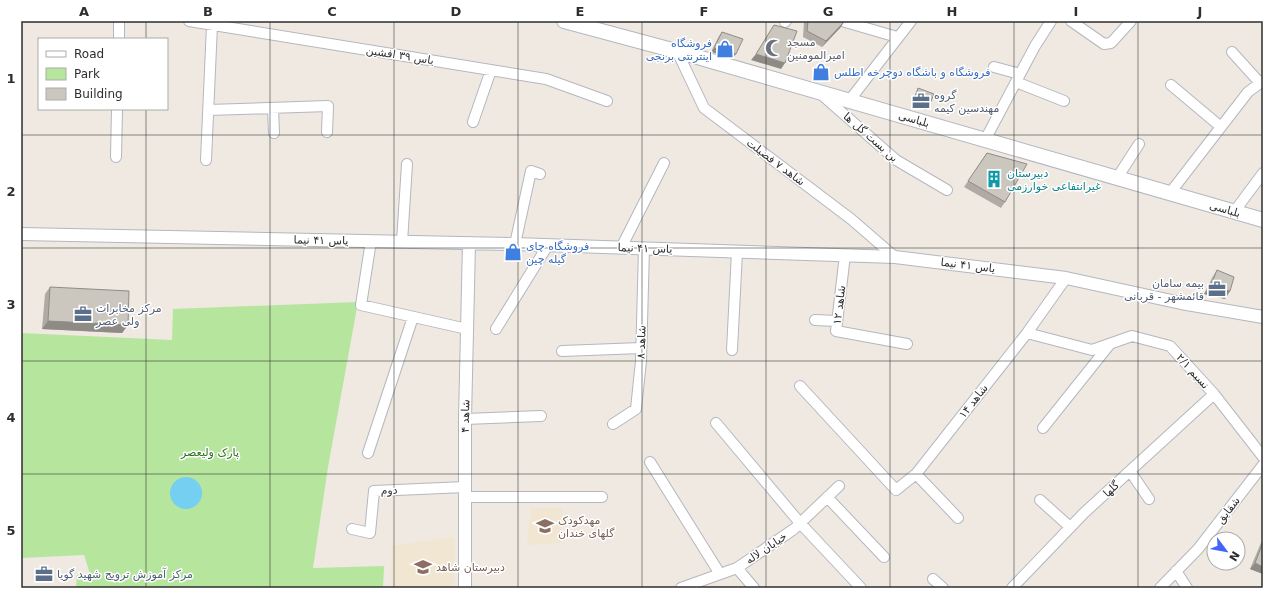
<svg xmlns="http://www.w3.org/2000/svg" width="1284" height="609" viewBox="0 0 1284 609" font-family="'DejaVu Sans','Noto Sans Arabic',sans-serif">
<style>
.education{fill:#f0e6d1}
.green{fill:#b6e59e}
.water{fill:#75cff0}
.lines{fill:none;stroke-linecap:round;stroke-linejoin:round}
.minor-casing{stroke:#b4b7c1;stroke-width:12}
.tertiary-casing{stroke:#b4b7c1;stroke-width:14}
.secondary-casing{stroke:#b4b7c1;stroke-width:16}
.minor{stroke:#fff;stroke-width:10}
.tertiary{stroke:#fff;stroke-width:12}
.secondary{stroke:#fff;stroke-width:14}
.wall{fill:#afaba4}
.shaded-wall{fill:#8e8b86}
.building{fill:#cbc7bf;stroke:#8e8b86}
.grid{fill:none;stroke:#2e2e2e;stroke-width:1;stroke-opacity:0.55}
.labels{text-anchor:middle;stroke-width:3;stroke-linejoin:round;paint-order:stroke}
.worship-label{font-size:11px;fill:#5b616d;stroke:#fff;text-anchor:start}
.shop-label{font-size:11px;fill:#366cbe;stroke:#fff;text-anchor:start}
.street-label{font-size:11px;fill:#2e2e2e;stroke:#fff}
.service-label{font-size:11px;fill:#4e5e75;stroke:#fff;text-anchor:start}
.culture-label{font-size:11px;fill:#0d838f;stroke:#fff;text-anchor:start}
.park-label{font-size:11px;fill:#2c6e1b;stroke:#fff}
.education-label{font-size:11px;fill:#785e54;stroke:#fff;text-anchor:start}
.neatline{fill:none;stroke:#2e2e2e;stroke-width:1.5}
.grid-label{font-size:13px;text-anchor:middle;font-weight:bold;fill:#2e2e2e}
</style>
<rect width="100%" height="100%" fill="#efe9e1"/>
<path class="education" d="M 531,508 L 562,508 L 561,543 L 527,545 Z
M 455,537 L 454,588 L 391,588 L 392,546 Z"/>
<path class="green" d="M 358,302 L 328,467 L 313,568 L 384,566 L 383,588 L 76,588 L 77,575 L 90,574 L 84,555 L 21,558 L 21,333 L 172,340 L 173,309 Z"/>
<path class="water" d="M170 493a16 16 0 1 1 32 0a16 16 0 1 1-32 0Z"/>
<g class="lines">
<g class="minor-casing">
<path id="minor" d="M 189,21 L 546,79 L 607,101
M 842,21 L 897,37
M 1071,21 L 1104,44 L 1111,43 L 1131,21
M 785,22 L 786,21
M 119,39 L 119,21
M 677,51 L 704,108 L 851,219 L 895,257
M 1232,52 L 1260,83
M 994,67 L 1020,74
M 1016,82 L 1064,101
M 1171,85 L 1221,127
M 822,95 L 896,160 L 947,190
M 849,101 L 911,21
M 273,108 L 274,133
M 208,110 L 328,106 L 327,132
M 473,122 L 491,70
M 985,140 L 1035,46 L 1051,21
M 116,157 L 117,109
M 206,160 L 212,25
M 1117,178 L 1139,144
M 1170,193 L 1248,92 L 1263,81
M 1234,212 L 1263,173
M 371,241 L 361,305 L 467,329
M 402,242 L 407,164
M 515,244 L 531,171 L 540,174
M 621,248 L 664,163
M 845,255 L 836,331 L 907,344
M 815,320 L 837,321
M 496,329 L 548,245
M 1027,333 L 1092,350 L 1132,336 L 1170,346 L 1214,394 L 1263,457
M 732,350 L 737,252
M 562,351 L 641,348
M 800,386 L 896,490 L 916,474
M 465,419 L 541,416
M 716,423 L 800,523 L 861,588
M 613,424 L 636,409 L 641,361 L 644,248
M 1043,428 L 1110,344
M 368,453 L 413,317
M 650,462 L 720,574
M 1130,471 L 1149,499
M 465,497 L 602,497
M 827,497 L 884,557
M 1040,500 L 1070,527
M 958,518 L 916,474 L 1027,333 L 1066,278
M 352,529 L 370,533 L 374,491 L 465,487
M 737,568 L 754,588
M 1176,571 L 1187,588
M 933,579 L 943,588
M 681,588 L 737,568 L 794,529 L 839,486
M 1012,588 L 1084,513 L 1214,394
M 1160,588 L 1198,549 L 1263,465"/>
</g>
<g class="tertiary-casing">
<path id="tertiary" d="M 21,234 L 515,244 L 895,257 L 1066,278 L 1181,303 L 1263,317
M 465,588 L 465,419 L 469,243"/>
</g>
<g class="secondary-casing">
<path id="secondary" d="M 564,21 L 687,54 L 1263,220"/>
</g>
<use href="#minor" class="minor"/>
<use href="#tertiary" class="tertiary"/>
<use href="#secondary" class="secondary"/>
</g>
<path class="wall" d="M 804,21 L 843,21 L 844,22 L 840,28 L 822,47 L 803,37 Z
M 722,32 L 733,58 L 711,52 L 719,36 Z
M 918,88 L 929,106 L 926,110 L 911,105 L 916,92 Z
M 987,153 L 1005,202 L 1001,208 L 964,187 Z
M 1217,270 L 1230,291 L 1225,299 L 1204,294 L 1212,278 Z
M 50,287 L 128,325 L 122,333 L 42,329 L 45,294 Z
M 1263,538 L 1263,574 L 1250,569 Z"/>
<path class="shaded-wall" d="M 844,22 L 840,28 L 822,47 L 826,41 Z
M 714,48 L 736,54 L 733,58 L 711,52 Z
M 756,54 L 785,63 L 781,69 L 751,60 Z
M 914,101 L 929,106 L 926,110 L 911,105 Z
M 1210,287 L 1230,291 L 1225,299 L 1204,294 Z
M 48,321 L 128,325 L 122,333 L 42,329 Z
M 1255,563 L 1263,567 L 1263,574 L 1250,569 Z"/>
<path class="building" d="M 808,21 L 843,21 L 844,22 L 826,41 L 807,31 Z
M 774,25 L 797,31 L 785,63 L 756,54 Z
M 722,32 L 743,39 L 736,54 L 714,48 Z
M 918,88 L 934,94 L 929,106 L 914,101 Z
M 987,153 L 1027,164 L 1005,202 L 968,181 Z
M 1217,270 L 1234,277 L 1230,291 L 1210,287 Z
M 50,287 L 129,291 L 128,325 L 48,321 Z
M 1263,542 L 1263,567 L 1255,563 Z"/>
<path class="grid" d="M 146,21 L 146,39M 270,21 L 270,588M 394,21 L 394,588M 518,21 L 518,588M 642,21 L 642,588M 766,21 L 766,588M 890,21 L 890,588M 1014,21 L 1014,588M 1138,21 L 1138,588M 146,109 L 146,588M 21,135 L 1263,135M 21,248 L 1263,248M 21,361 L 1263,361M 21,474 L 1263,474"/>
<defs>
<g id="mosque-bare" transform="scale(1.38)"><path d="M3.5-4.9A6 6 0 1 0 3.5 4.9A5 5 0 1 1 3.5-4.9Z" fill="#6b7280" stroke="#fff" stroke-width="2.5" paint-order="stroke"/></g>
<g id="shop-bare" transform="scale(1.38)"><path d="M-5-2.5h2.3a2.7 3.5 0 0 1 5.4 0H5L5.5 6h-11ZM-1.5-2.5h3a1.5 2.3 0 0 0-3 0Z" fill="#3f7fe0" stroke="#fff" stroke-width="2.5" paint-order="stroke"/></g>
<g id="office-bare" transform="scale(1.38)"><path d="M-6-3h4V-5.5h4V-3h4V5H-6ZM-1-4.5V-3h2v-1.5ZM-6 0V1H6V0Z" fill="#5c6f8a" stroke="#fff" stroke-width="2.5" paint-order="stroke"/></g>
<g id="building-bare" transform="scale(1.38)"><path d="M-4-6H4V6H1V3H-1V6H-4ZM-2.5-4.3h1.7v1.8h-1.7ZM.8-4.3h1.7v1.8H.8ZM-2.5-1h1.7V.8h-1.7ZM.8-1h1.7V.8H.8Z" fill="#0f9aa8" stroke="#fff" stroke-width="2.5" paint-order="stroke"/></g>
<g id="school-bare" transform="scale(1.38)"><path d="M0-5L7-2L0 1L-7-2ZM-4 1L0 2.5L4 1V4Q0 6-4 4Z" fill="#8d6e63" stroke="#fff" stroke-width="2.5" paint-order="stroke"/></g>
</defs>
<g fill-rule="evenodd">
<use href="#mosque-bare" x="774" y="48"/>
<use href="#shop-bare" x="725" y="49"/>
<use href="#shop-bare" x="821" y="72"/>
<use href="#office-bare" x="921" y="101"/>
<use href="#building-bare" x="994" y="179"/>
<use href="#shop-bare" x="513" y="252"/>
<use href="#office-bare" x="1217" y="289"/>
<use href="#office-bare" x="83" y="314"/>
<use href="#school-bare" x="545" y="526"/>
<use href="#school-bare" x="423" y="567"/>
<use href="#office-bare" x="44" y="574"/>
</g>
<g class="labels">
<g class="worship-label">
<text x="787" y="46">مسجد<tspan x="787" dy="13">امیرالمومنین</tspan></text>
</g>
<g class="shop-label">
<text x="712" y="47" text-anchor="end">فروشگاه<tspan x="712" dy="13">اینترنتی برنجی</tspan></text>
<text x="834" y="76">فروشگاه و باشگاه دوچرخه اطلس</text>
<text x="526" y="250">فروشگاه چای<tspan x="526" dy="13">گیله‌ چین</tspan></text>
</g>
<g class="street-label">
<text transform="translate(400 55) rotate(9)" y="4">یاس ۳۹ افشین</text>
<text transform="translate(914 119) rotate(16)" y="4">بلباسی</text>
<text transform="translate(871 137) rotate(41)" y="4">بن بست گل ها</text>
<text transform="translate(776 162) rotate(37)" y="4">شاهد ۷ فضیلت</text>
<text transform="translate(1225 209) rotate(16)" y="4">بلباسی</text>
<text transform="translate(321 240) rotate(1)" y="4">یاس ۴۱ نیما</text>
<text transform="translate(645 248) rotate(2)" y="4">یاس ۴۱ نیما</text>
<text transform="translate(968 265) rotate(7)" y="4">یاس ۴۱ نیما</text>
<text transform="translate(839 305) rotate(-83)" y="4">شاهد ۱۲</text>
<text transform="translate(641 342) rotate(-88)" y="4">شاهد ۸</text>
<text transform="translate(1193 371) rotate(48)" y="4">نسیم ۲/۱</text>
<text transform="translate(973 401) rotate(-52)" y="4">شاهد ۱۴</text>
<text transform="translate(465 416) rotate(-89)" y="4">شاهد ۴</text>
<text transform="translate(1111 489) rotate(-43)" y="4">گلها</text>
<text transform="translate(389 490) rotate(-2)" y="4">دوم</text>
<text transform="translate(1228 510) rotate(-52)" y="4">شقایق</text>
<text transform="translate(766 548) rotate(-34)" y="4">خیابان لاله</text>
</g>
<g class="service-label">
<text x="934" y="99">گروه<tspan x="934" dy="13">مهندسین کیمه</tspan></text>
<text x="1204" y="287" text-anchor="end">بیمه سامان<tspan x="1204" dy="13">قائمشهر - قربانی</tspan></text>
<text x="96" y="312">مرکز مخابرات<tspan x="96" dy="13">ولی عصر</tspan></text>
<text x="57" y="578">مرکز آموزش ترویج شهید گویا</text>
</g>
<g class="culture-label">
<text x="1007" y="177">دبیرستان<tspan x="1007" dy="13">غیرانتفاعی خوارزمی</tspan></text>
</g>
<g class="park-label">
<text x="210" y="456">پارک ولیعصر</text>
</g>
<g class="education-label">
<text x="558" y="524">مهدکودک<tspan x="558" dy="13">گلهای خندان</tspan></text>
<text x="436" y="571">دبیرستان شاهد</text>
</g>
</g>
<rect width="1284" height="609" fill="none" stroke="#ffffff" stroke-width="44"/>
<rect x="38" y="38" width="130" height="72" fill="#ffffff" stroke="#ababab"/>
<rect x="46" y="51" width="20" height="6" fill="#ffffff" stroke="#ababab"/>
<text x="74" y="58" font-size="12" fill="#2e2e2e">Road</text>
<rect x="46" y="68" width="20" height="12" fill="#b6e59e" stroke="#ababab"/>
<text x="74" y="78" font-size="12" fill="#2e2e2e">Park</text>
<rect x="46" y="88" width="20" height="12" fill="#cbc7bf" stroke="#ababab"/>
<text x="74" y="98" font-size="12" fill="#2e2e2e">Building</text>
<g transform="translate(1226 551) rotate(122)"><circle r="19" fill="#ffffff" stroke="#ababab"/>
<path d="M0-3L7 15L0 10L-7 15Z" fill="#4264fb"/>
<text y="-6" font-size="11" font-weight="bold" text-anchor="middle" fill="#2e2e2e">N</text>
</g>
<rect x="22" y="22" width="1240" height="565" class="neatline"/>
<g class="grid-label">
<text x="84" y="16">A</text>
<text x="208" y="16">B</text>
<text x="332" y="16">C</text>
<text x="456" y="16">D</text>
<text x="580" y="16">E</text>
<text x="704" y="16">F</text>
<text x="828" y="16">G</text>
<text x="952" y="16">H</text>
<text x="1076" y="16">I</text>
<text x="1200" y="16">J</text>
<text x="11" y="83">1</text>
<text x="11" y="196">2</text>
<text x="11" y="309">3</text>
<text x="11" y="422">4</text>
<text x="11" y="535">5</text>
</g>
</svg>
